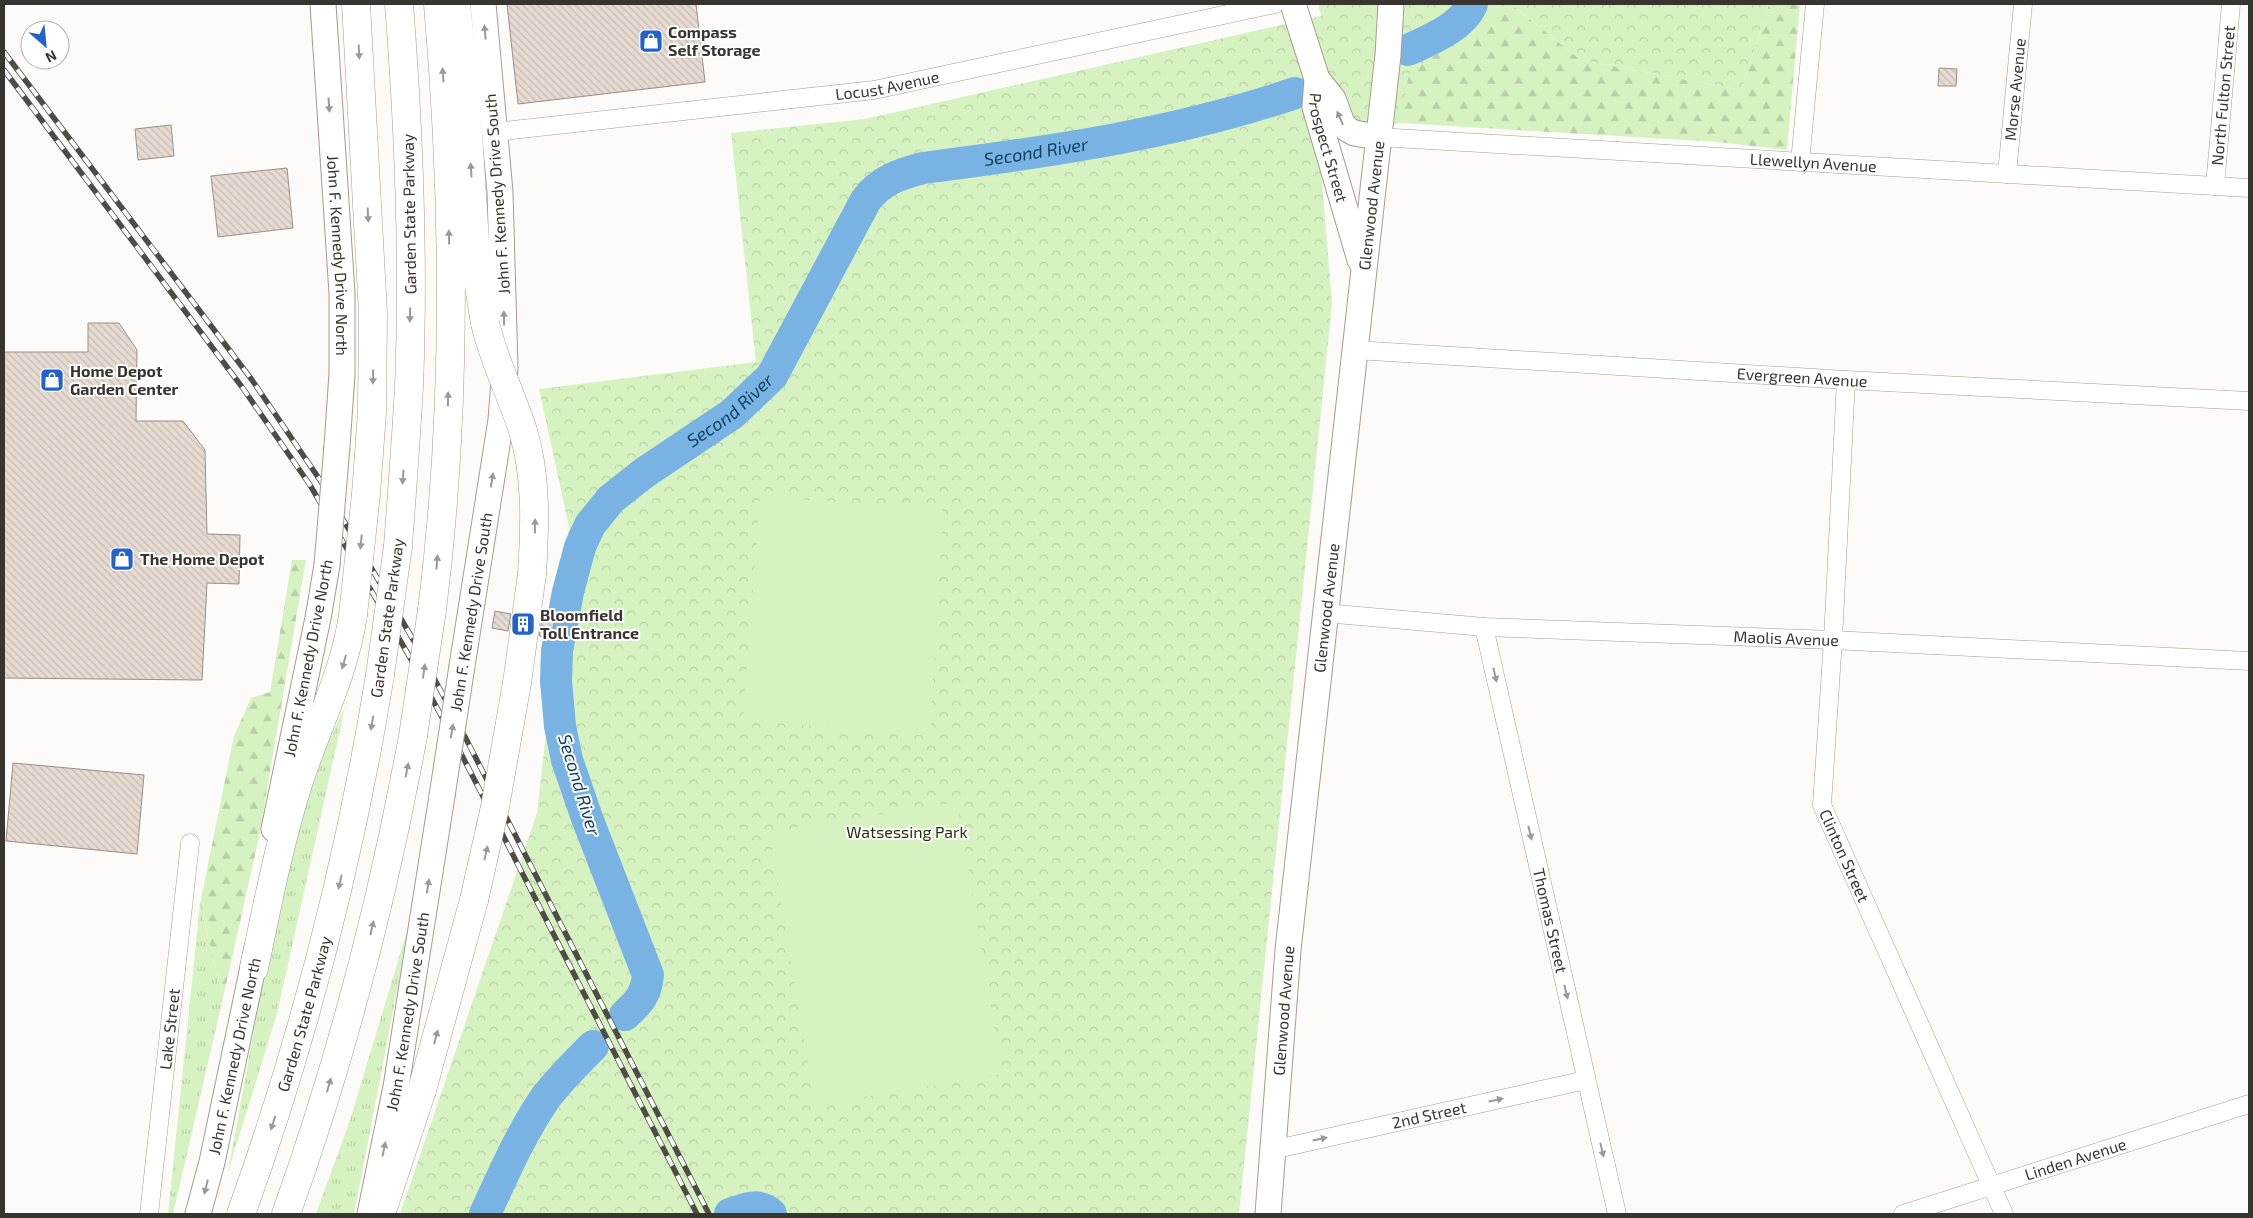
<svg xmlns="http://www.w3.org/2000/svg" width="2253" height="1218" viewBox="0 0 2253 1218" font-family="'Exo 2',sans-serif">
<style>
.grass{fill:url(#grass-tufts)}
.forest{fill:url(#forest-firs)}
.park{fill:url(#park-crowns)}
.pitch{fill:#d7f2c1}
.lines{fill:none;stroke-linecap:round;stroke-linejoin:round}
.river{stroke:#78b3e4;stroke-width:32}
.building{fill:url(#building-back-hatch);stroke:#9a8f87}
.street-casing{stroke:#a69b92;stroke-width:19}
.secondary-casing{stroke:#a69b92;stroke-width:27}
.highway-casing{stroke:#a69b92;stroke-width:29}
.street{stroke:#fff;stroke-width:18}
.secondary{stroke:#fff;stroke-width:25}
.highway{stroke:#fff;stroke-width:28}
.rail-casing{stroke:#4f4c48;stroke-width:5.5}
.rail{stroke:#fff;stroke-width:4;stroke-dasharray:11;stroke-linecap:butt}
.secondary-bridge-casing{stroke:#a69b92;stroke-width:27;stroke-linecap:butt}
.highway-bridge-casing{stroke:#a69b92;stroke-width:29;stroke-linecap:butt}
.secondary-bridge{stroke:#fff;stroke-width:25}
.highway-bridge{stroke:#fff;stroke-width:28}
.oneway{fill:#9c9a98}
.labels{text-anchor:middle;stroke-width:4;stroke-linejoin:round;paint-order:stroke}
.poi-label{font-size:16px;font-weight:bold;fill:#383430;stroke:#fff;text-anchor:start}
.street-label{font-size:16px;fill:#383430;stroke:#fff}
.park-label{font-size:16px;fill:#1e3204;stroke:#fff}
.water-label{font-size:18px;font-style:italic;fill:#113e5e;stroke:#fff}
</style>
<defs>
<pattern id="grass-tufts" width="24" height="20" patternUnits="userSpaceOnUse" patternTransform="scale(1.25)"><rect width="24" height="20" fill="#d7f2c1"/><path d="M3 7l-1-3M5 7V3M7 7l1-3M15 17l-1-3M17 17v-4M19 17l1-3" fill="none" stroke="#b9d0a6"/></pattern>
<pattern id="forest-firs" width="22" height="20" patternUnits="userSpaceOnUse" patternTransform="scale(1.25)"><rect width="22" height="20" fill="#d7f2c1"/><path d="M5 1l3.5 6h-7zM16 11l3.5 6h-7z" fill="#b9d0a6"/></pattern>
<pattern id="park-crowns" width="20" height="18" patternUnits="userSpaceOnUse" patternTransform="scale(1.25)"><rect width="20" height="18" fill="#d7f2c1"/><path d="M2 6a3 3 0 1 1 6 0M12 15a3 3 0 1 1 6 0" fill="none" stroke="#b9d0a6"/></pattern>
<pattern id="building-back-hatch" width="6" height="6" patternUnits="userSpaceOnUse" patternTransform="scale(1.25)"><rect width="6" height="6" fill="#e6dad1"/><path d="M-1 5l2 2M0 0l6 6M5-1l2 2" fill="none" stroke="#c6bcb4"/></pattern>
</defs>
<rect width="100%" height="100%" fill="#fdfbf9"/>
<path class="grass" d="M 345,707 L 277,1014 L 228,1172 L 278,898 L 300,802 Z
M 200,904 L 223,998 L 173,1214 L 168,1214 Z
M 411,918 L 354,1214 L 316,1214 L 350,1120 Z"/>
<path class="forest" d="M 1416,4 L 1511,4 L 1581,60 L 1741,90 L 1769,4 L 1800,4 L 1787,150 L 1718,142 L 1400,123 Z
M 292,560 L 306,560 L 259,837 L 223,998 L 200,904 L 234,736 L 251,698 L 270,692 Z"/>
<path class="park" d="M 1318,4 L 1506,4 L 1409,74 L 1400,123 L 1319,144 L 1332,304 L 1239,1214 L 400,1214 L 537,813 L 569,527 L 539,389 L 756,362 L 731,133 L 865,119 L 1321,16 Z
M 1511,4 L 1769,4 L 1741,90 L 1581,60 Z"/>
<path class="pitch" d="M 760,496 L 943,510 L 930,736 L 743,720 Z
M 957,802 L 1002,1074 L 815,1105 L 769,832 Z"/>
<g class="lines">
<g class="river">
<path d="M 1408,50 C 1430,40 1462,27 1472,4"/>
<path id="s1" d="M 625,1015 C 639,1002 646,995 648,975 L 587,818 L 567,760 L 560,726 L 556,681 L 557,651 L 568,592 L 580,547 L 590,525 L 611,499 L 644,473 L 732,414 L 772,376 L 866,200 C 881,180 900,174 923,168 C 1048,152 1175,134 1295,93"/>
<path d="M 485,1214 C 503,1175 521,1133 546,1097 C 560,1079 577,1062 593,1046"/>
<path d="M 730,1214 C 745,1209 758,1202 771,1214"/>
</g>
</g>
<path class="building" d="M 507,4 L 696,4 L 705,82 L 518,104 Z
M 1939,68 L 1957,69 L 1956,86 L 1938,86 Z
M 171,125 L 174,156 L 138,160 L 135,129 Z
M 287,168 L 293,228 L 218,237 L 211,176 Z
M 88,323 L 119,323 L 137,350 L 136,421 L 183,421 L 205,450 L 207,534 L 240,535 L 239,584 L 207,583 L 202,680 L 4,678 L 4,352 L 88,352 Z
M 495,611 L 511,614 L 508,631 L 492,628 Z
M 542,619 L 554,621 L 552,638 L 539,636 Z
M 13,763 L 144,775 L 137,854 L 6,841 Z"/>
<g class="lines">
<g class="street-casing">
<g id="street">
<path id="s2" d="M 495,132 L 874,90 L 1275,4"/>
<path id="s3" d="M 1378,137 L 2249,188"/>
<path d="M 1800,162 L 1815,4"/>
<path id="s4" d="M 2007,174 L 2023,4"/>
<path id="s5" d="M 2215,186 L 2231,4"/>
<path id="s6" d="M 1355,350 L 1846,380 L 2249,401"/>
<path id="s7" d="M 1846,380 L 1833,640 L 1822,805 L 2004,1214"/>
<path id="s8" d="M 1325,613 L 1484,627 L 1833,640 L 2249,661"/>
<path id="s9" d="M 1484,627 L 1617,1214"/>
<path id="s10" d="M 1272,1150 L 1586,1080"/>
<path id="s11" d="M 149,1214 L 190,843"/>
<path id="s12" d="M 1903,1214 L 2249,1104"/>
</g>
</g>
<g class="secondary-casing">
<g id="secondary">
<path id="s13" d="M 323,4 L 342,293 L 342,374 L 337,446"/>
<path id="s14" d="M 1293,4 L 1317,79 L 1315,107 L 1360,260"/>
<path d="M 1317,79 L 1333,99 L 1342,123 L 1347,129 L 1354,133 L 1378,137"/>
<path d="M 462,666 L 501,420 L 505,368 L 500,192 L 483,4"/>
<path d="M 274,829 L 318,618 L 327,565"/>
<path id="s15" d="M 198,1214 L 212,1162 L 257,948"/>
<path id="s16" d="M 370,1214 L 396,1087 L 442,796"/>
<path id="s17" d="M 1268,1214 L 1288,950 L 1388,55 L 1391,4"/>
</g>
</g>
<g class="highway-casing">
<g id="highway">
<path d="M 356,4 L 373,313 L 372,412 L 366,494"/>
<path d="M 456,4 L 465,83 L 477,274 L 485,323"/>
<path d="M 398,546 C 402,493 406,440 409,387 C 414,259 409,131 399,4"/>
<path d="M 432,610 C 457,413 455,202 438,4"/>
<path d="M 517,683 L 532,574"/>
<path d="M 254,968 C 267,907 279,844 298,784 C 317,725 344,676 353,615"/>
<path id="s18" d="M 241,1214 C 304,1039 350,859 380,675"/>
<path d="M 286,1214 C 342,1058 383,899 413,736"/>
<path d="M 381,1214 L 422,1090 L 474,900"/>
</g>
</g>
<use href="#street" class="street"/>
<use href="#secondary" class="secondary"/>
<use href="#highway" class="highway"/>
<g class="rail-casing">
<path id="rail" d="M 4,52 L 252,380 L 320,480 L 418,648 L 461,729 L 709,1214
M 4,70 L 242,387 L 310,485 L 408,654 L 451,734 L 697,1214"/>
</g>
<use href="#rail" class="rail"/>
<g class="secondary-bridge-casing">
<path id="secondary-bridge" d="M 327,565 L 337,446
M 442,796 L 462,666"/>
</g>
<g class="highway-bridge-casing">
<path id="highway-bridge" d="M 485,323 C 494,362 511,393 523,431 C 537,477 535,526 532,574
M 353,615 L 366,494
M 380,675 L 398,546
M 413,736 L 432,610
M 474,900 L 495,807 L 517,683"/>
</g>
<use href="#secondary-bridge" class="secondary-bridge"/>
<use href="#highway-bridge" class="highway-bridge"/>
</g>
<defs><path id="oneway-solid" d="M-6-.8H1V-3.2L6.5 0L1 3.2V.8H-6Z" transform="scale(1.25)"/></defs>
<g class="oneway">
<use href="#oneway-solid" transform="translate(485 32) rotate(-95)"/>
<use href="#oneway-solid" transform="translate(359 52) rotate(87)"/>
<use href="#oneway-solid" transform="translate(443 75) rotate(-94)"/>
<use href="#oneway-solid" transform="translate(329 105) rotate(86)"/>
<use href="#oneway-solid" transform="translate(1340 118) rotate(-114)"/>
<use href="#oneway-solid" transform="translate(471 170) rotate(-94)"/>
<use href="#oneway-solid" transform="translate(368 215) rotate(87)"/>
<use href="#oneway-solid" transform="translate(449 237) rotate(-91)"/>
<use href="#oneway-solid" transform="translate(410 315) rotate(91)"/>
<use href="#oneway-solid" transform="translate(504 318) rotate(-91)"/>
<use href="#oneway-solid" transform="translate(373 377) rotate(91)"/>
<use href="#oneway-solid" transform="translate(448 399) rotate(-89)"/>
<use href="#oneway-solid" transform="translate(403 477) rotate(94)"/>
<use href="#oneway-solid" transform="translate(492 480) rotate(-81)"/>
<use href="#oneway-solid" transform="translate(535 526) rotate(-89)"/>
<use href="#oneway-solid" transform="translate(361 542) rotate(96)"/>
<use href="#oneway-solid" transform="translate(437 562) rotate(-85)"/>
<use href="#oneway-solid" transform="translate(344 662) rotate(106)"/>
<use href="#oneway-solid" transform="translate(424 671) rotate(-82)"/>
<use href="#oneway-solid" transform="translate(1495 675) rotate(77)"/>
<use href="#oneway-solid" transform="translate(372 723) rotate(100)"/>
<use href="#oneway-solid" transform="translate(452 731) rotate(-81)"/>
<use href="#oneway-solid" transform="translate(407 770) rotate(-79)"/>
<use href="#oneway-solid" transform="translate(1530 833) rotate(77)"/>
<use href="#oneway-solid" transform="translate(486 853) rotate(-77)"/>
<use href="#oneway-solid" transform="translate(340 882) rotate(103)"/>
<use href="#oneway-solid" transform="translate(428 886) rotate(-81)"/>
<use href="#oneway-solid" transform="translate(372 928) rotate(-77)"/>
<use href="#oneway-solid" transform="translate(1566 992) rotate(77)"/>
<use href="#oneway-solid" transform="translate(436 1037) rotate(-75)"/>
<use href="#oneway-solid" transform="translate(329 1085) rotate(-74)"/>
<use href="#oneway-solid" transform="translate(1496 1100) rotate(-12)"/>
<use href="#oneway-solid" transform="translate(273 1123) rotate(108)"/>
<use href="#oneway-solid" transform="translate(1320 1139) rotate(-12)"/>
<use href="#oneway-solid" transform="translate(384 1149) rotate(-78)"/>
<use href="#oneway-solid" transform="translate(1602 1150) rotate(77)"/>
<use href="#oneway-solid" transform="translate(206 1187) rotate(104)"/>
</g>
<defs>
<g id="shop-square" transform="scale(1.25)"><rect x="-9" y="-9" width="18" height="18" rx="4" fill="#2162ce" stroke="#fff"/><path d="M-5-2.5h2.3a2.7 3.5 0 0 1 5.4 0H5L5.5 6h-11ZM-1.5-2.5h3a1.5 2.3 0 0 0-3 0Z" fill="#fff"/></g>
<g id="building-square" transform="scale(1.25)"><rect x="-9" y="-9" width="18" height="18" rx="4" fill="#2162ce" stroke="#fff"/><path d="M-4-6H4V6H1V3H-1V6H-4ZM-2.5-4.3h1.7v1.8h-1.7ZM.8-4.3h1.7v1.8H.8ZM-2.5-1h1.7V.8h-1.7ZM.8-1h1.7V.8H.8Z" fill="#fff"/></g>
</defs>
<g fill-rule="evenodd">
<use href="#shop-square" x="651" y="41"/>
<use href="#shop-square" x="52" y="380"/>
<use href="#shop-square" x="122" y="559"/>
<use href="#building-square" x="523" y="624"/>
</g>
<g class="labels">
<g class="poi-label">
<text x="668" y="38">Compass<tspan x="668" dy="18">Self Storage</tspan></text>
<text x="70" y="377">Home Depot<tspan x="70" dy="18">Garden Center</tspan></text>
<text x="140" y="565">The Home Depot</text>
<text x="540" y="621">Bloomfield<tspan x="540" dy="18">Toll Entrance</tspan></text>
</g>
<g class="street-label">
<text dy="6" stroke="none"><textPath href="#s2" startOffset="395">Locust Avenue</textPath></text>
<text dy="6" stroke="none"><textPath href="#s4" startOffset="85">Morse Avenue</textPath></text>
<text dy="6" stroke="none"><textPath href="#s5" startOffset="91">North Fulton Street</textPath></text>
<text dy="6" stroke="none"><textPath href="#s14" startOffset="149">Prospect Street</textPath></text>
<text dy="6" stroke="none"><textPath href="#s3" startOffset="436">Llewellyn Avenue</textPath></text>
<text transform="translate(497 194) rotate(-94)" y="6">John F. Kennedy Drive South</text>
<text dy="6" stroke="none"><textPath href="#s17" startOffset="1014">Glenwood Avenue</textPath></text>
<text transform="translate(409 214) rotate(-91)" y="6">Garden State Parkway</text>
<text dy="6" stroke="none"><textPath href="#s13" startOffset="252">John F. Kennedy Drive North</textPath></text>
<text dy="6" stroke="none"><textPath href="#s6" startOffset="448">Evergreen Avenue</textPath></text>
<text dy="6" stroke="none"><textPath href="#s17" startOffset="609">Glenwood Avenue</textPath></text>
<text transform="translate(471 612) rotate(-81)" y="6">John F. Kennedy Drive South</text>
<text transform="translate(387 618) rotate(-82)" y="6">Garden State Parkway</text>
<text dy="6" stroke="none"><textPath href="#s8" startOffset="462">Maolis Avenue</textPath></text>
<text transform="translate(308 658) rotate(-79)" y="6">John F. Kennedy Drive North</text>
<text dy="6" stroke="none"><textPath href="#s7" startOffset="481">Clinton Street</textPath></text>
<text dy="6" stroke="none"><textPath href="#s9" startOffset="301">Thomas Street</textPath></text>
<text dy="6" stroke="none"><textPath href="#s17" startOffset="204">Glenwood Avenue</textPath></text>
<text dy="6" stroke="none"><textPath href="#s16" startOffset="206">John F. Kennedy Drive South</textPath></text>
<text dy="6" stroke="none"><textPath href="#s18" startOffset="210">Garden State Parkway</textPath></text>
<text dy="6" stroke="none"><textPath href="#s11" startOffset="186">Lake Street</textPath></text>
<text dy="6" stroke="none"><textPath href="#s15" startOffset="162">John F. Kennedy Drive North</textPath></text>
<text dy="6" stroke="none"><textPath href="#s10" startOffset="161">2nd Street</textPath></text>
<text dy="6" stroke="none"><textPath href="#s12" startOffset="181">Linden Avenue</textPath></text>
</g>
<g class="park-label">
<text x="907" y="838">Watsessing Park</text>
</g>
<g class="water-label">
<text dy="6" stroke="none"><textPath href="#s1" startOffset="1135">Second River</textPath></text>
<text dy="6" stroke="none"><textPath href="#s1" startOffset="700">Second River</textPath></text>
<text transform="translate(579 785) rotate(73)" y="6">Second River</text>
</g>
</g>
<rect width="2253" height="1218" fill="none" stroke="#383430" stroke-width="10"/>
<g transform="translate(45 45) rotate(153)"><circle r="24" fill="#ffffff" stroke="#afaeac"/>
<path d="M0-4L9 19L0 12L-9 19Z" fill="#2162ce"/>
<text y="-8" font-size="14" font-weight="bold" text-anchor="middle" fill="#383430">N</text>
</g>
</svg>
